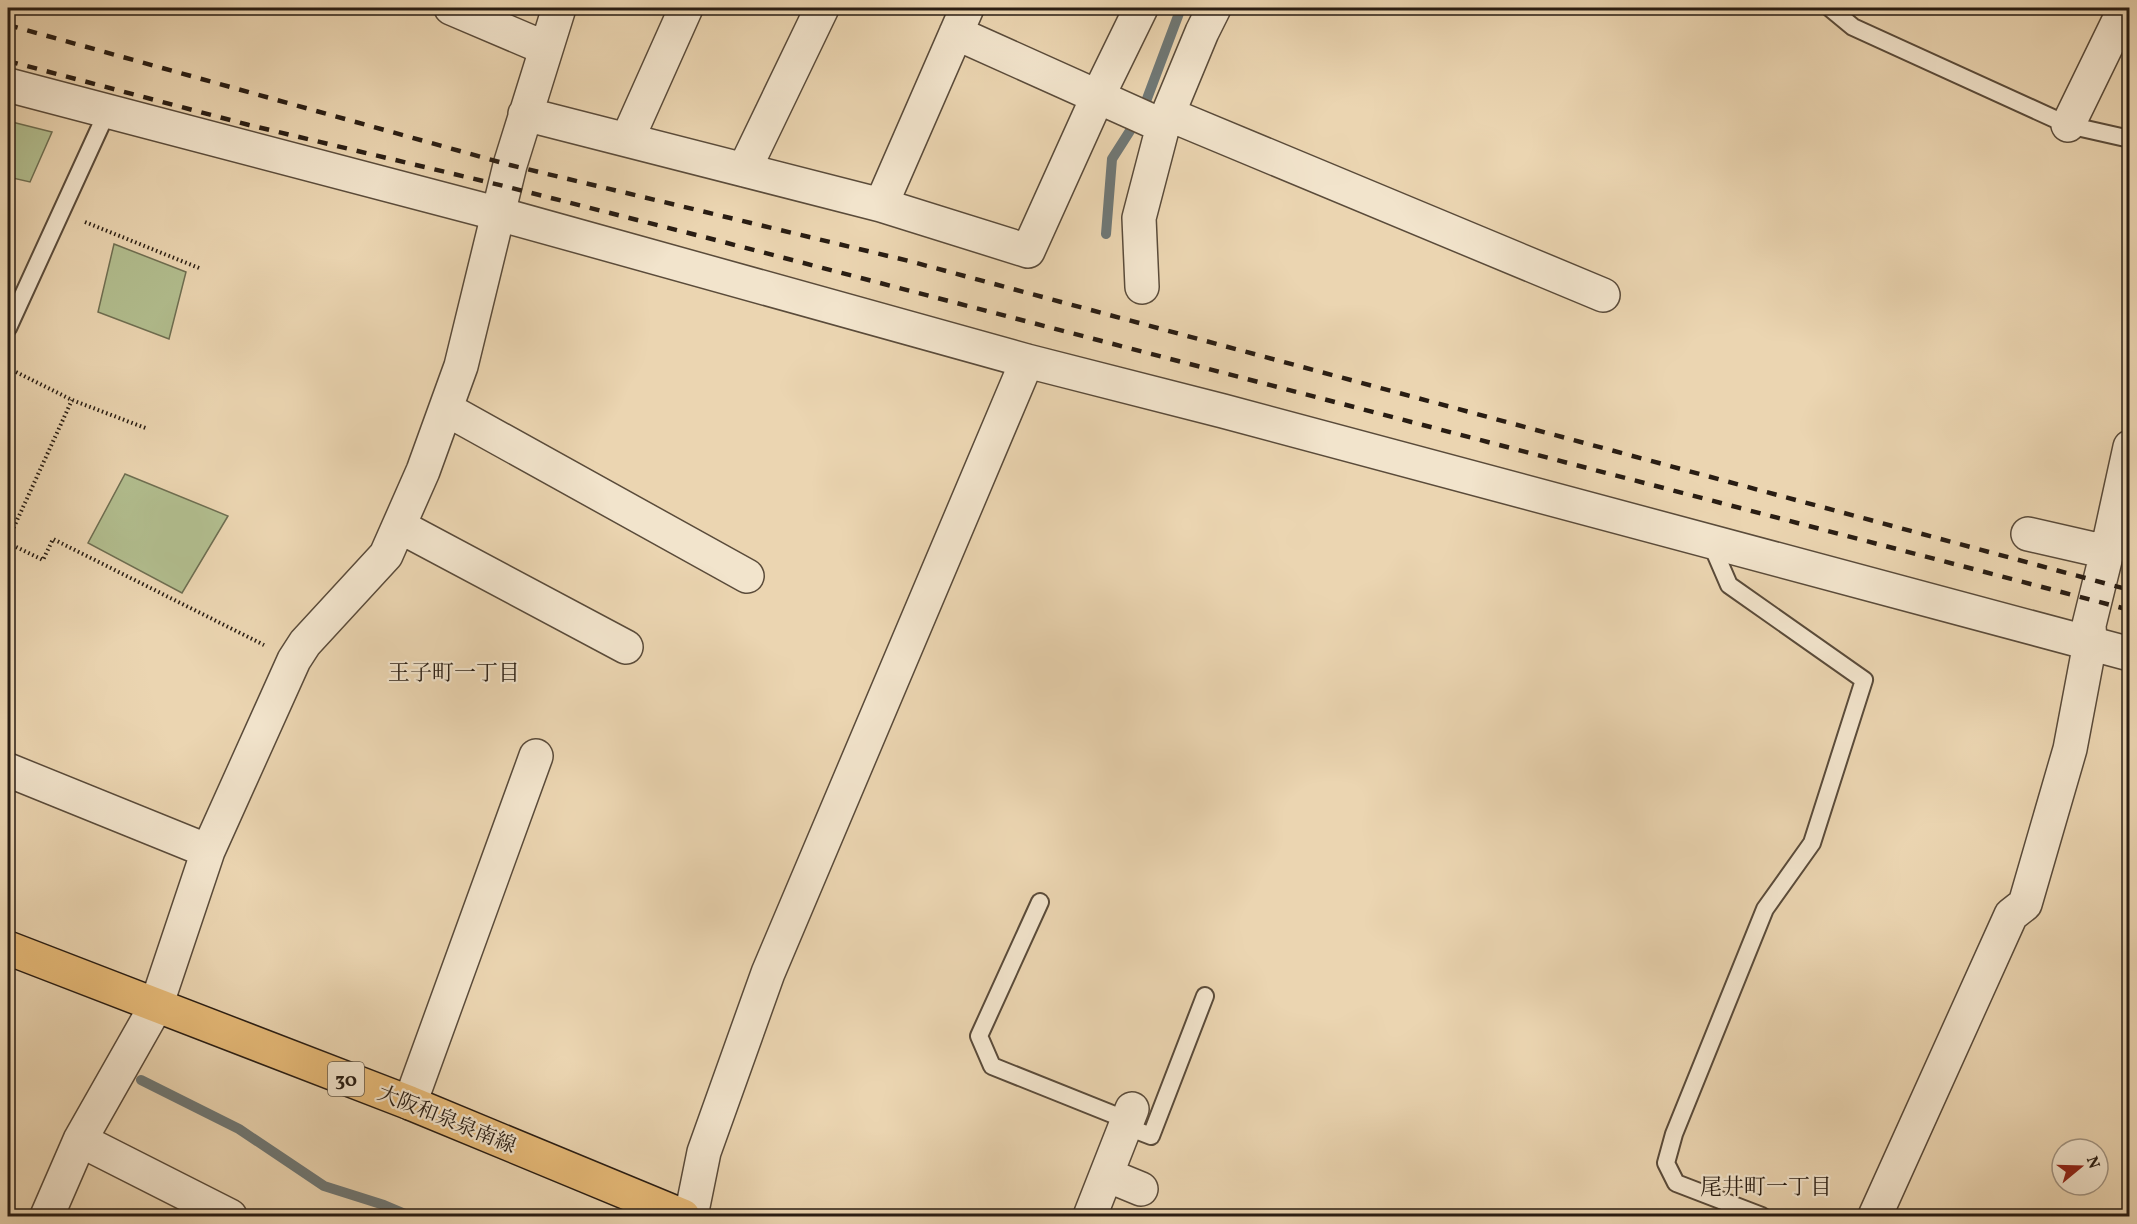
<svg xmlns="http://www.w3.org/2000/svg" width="2137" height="1224" viewBox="0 0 2137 1224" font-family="Vollkorn,'Noto Serif JP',serif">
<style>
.green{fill:#b2be8f;stroke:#6e6e51;stroke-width:1.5}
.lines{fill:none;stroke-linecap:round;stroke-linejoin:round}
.stream{stroke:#6f7876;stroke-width:10}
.service-casing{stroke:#5a4b3a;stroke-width:20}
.minor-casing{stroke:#5a4b3a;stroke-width:36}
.tertiary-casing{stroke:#5a4b3a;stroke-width:36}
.primary-casing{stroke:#291d13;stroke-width:36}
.path{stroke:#291d13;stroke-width:4;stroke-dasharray:1.5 3;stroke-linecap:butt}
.service{stroke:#f2e4cc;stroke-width:16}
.minor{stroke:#f2e4cc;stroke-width:33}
.tertiary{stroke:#f2e4cc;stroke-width:33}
.primary{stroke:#e6ba78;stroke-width:33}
.rail{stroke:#291d13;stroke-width:4.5;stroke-dasharray:10 10;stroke-linecap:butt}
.labels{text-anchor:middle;stroke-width:4.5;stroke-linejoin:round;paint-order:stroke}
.shield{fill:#f2e4cc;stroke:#65594a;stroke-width:1.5}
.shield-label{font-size:20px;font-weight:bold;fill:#291d13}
.street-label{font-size:21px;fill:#291d13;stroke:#f2e4cc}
.neighbourhood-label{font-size:22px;fill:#291d13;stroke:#f2e4cc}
</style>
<rect width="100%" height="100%" fill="#ebd5b1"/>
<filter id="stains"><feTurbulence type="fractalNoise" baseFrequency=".00333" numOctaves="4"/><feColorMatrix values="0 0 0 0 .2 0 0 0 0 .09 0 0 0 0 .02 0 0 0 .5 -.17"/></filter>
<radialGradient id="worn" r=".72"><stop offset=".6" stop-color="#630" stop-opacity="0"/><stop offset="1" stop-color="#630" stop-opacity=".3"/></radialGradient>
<path class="green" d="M 8,121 L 52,132 L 30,182 L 8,177 Z
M 114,244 L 186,272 L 169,339 L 98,312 Z
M 125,474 L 228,516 L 182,593 L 88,543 Z"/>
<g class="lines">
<path class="stream" d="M 1106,234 L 1112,159 L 1142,112 L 1181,8
M 141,1080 L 239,1129 L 324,1186 L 384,1205 L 410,1216"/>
<g class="service-casing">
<path id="service" d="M 1830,8 L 1853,27 L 2068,125 L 2130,139
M 8,328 L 107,112
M 1710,541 L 1729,585 L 1864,680 L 1812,843 L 1765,909 L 1674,1134 L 1666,1163 L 1676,1183 L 1762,1216
M 1040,902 L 979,1036 L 992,1066 L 1127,1120
M 1125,1126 L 1151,1136 L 1205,996"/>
</g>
<g class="minor-casing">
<path id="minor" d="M 451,8 L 545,48
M 956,33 L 1163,126 L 1202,32 L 1214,8
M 525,114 L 881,205 L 1028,251 L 1098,96 L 1141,8
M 1168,114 L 1603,295
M 2068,125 L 2125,8
M 627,140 L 686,8
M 744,170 L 822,8
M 881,205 L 967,8
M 1142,287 L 1139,218 L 1163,126
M 446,409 L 747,576
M 399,526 L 626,647
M 2028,534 L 2107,552
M 8,770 L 208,851
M 410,1103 L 536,756
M 80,1140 L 230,1216
M 1107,1175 L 1141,1189
M 47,1216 L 80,1140 L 156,1006 L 208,851 L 294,660 L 305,643 L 386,555 L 423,471 L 461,366 L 510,165 L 559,8
M 1090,1216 L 1132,1109
M 1875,1216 L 2011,915 L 2025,904 L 2070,749 L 2090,643 L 2089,625 L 2107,552 L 2130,447"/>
</g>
<g class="tertiary-casing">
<path id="tertiary" d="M 8,85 L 499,214 L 1027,361 L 1223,411 L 2130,654
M 691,1216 L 704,1152 L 768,973 L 1027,361"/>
</g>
<g class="primary-casing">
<path id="primary" d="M 8,948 L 410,1103 L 683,1216"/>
</g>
<path class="path" d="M 85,222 L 199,268
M 8,368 L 72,400 L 148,429
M 8,540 L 72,400
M 8,543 L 43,560 L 53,539 L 264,645"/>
<use href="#service" class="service"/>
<use href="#minor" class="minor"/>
<use href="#tertiary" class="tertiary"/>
<use href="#primary" class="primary"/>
<path class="rail" d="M 8,25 L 510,165 L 909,261 L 2130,590
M 8,61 L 249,125 L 504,186 L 708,238 L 2130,610"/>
</g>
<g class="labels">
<rect class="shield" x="328" y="1062" width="36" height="34" rx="4.5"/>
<g class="shield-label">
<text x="346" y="1086">30</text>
</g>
<g class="street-label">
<text transform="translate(447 1119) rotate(22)" y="7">大阪和泉泉南線</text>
</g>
<g class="neighbourhood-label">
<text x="454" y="680">王子町一丁目</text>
<text x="1766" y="1194">尾井町一丁目</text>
</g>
</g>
<rect width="2137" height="1224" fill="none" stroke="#ebd5b1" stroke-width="30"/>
<rect x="9" y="9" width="2119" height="1206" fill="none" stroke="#291d13" stroke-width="3"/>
<rect x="15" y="15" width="2107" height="1194" fill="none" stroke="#291d13" stroke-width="1.5"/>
<g transform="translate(2080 1167) rotate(71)"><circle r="28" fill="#f2e4cc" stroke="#a29482" stroke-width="1.5"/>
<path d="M0-4.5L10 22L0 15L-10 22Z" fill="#8f2418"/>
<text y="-9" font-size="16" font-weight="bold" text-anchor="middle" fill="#291d13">N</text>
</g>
<rect width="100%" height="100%" filter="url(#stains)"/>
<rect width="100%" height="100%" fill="url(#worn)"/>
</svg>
